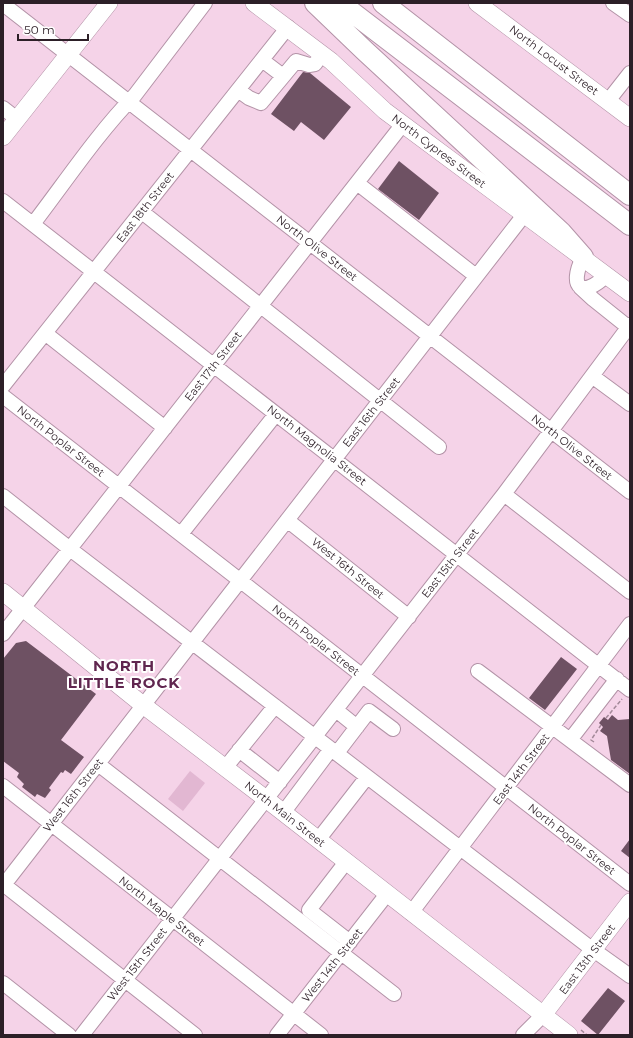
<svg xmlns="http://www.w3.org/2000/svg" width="633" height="1038" viewBox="0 0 633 1038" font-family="Montserrat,sans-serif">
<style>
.green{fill:#e2b7d2}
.building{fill:#6e5163}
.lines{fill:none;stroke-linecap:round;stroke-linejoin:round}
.minor-casing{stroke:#b393a7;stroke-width:16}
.major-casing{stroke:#b393a7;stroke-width:18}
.highway-casing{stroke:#b393a7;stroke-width:22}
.path{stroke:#a38999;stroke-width:1.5;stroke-dasharray:4 2;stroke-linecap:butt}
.minor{stroke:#fff;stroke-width:14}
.major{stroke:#fff;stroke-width:17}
.highway{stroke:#fff;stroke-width:20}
.labels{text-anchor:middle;stroke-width:4;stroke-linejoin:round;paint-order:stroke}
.street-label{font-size:11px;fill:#2c1f27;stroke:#fff}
.district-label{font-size:15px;font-weight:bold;letter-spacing:1px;fill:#60264f;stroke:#fff}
</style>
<rect width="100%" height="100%" fill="#f5d3e8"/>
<path class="green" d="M 190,771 L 205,783 L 183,811 L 168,799 Z"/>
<path class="building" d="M 303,72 L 310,73 L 351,107 L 324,140 L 301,122 L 294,131 L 271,114 Z
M 399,161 L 439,193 L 419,220 L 378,189 Z
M 26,641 L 96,694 L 61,740 L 84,757 L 71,774 L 65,770 L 63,773 L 61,772 L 49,788 L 51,790 L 45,798 L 37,794 L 35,797 L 22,787 L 24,784 L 17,777 L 19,773 L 3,761 L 3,659 L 16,643 Z
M 561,657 L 577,669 L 545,710 L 529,698 Z
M 612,715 L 618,720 L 630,719 L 630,774 L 611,760 L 607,736 L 600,731 L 603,727 L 599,723 L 604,717 L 608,720 Z
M 630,839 L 630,858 L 621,851 Z
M 608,988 L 625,1001 L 598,1035 L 581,1021 Z"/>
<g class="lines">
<g class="minor-casing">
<path id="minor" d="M 613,3 L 630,15
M 3,4 L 630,492
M 262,60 L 283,76
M 238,90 L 249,98 L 261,103 L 296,61 L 309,65 L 315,64 L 322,54
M 608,101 L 630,73
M 3,108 L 17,119
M 357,183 L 476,276
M 3,201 L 630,690
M 142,212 L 439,447
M 33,224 C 66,181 97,134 135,95 L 205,3
M 583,257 C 568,288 582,299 607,275
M 580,287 L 593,299 L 628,327
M 45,333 L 165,428
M 592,376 L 630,404
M 3,386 L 288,27
M 3,396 L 630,884
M 504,494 L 630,592
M 3,496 L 70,549 L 588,946 L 630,976
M 287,520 L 409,617
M 181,534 L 276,414
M 3,634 L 403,124
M 478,671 L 630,785
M 336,710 L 357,727
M 570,740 L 617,679
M 340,749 L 369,711 L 393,729
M 239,750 L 280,782
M 98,764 L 394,994
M 225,768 L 275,706
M 3,786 L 321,1035
M 283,813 L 331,749
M 318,840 L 367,777
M 346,862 L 309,910 L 350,942
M 3,884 L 195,1035
M 3,886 L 524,215
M 411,913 L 630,624
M 3,983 L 69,1035
M 82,1035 L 504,494 L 630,325
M 277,1035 L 387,894
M 523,1035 L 543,1015"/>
</g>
<g class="major-casing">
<path id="major" d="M 254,3 L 331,61 L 385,111 L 630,293
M 477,3 L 630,118
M 3,137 L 109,3
M 3,592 L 143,705 L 266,799 L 569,1035
M 543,1015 L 630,902"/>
</g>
<g class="highway-casing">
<path id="highway" d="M 315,3 L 365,51 L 561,232 L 583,257
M 340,3 L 630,225
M 383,3 L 630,195"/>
</g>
<path class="path" d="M 606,718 L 622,699
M 594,742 L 591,740 L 601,725
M 581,1030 L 587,1035"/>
<use href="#minor" class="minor"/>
<use href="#major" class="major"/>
<use href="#highway" class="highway"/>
</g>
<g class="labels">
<g class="street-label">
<text transform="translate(554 60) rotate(37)" y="4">North Locust Street</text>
<text transform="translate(439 151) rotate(37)" y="4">North Cypress Street</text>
<text transform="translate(145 207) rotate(-52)" y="4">East 18th Street</text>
<text transform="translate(317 248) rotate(38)" y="4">North Olive Street</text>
<text transform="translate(213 366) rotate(-52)" y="4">East 17th Street</text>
<text transform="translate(371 412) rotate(-52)" y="4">East 16th Street</text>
<text transform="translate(61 441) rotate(38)" y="4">North Poplar Street</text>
<text transform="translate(317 445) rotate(38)" y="4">North Magnolia Street</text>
<text transform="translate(572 447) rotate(38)" y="4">North Olive Street</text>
<text transform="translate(450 563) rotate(-52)" y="4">East 15th Street</text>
<text transform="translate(348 568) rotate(39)" y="4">West 16th Street</text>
<text transform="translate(316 640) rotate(38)" y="4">North Poplar Street</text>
<text transform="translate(521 769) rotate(-53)" y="4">East 14th Street</text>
<text transform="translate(73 795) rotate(-52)" y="4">West 16th Street</text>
<text transform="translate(285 814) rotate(38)" y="4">North Main Street</text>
<text transform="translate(572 839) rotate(38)" y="4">North Poplar Street</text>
<text transform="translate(162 911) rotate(38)" y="4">North Maple Street</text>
<text transform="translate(587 959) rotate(-53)" y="4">East 13th Street</text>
<text transform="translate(137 964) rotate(-52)" y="4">West 15th Street</text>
<text transform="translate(332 965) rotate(-52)" y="4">West 14th Street</text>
</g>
<g class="district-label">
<text x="124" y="671">NORTH<tspan x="124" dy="17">LITTLE ROCK</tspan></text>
</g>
</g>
<rect width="633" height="1038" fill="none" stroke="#2c1f27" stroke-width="8"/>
<path d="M18 34v6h70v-6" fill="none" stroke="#2c1f27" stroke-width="2"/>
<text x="24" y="34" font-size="12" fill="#2c1f27" stroke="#ffffff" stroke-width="3" paint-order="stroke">50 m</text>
</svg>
